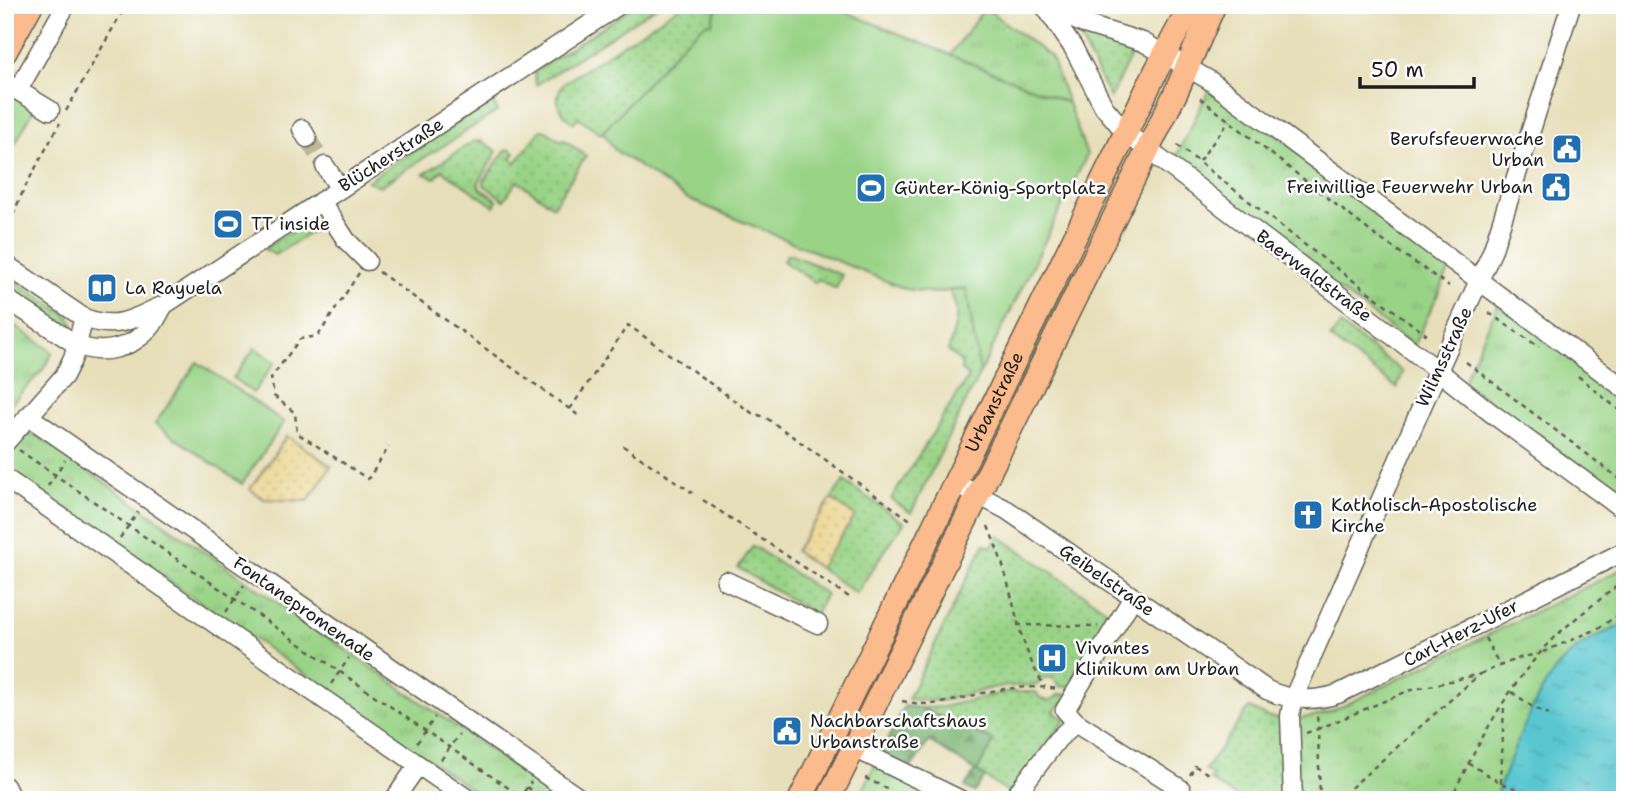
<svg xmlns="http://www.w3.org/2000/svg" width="1630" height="805" viewBox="0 0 1630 805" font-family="'Shantell Sans',sans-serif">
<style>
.grass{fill:url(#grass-dots);stroke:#5a7851;stroke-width:2}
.forest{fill:url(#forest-firs);stroke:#4b6848;stroke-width:2}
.sand{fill:url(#sand-dots);stroke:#857b5d;stroke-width:2}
.park{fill:url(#park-tufts);stroke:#5a7851;stroke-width:2}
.pitch{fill:#99d386;stroke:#5a7851;stroke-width:2}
.water{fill:url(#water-ripples);stroke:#3b7276;stroke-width:2}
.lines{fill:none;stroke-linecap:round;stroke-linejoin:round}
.minor-tunnel{stroke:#beb89a;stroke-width:18;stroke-dasharray:18 9;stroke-linecap:butt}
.minor-casing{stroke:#636053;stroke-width:21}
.major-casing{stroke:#636053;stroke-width:26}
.path{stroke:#636053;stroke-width:2.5;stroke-dasharray:5 5;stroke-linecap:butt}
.minor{stroke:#fff;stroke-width:18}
.major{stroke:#fbbb8c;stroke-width:23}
.labels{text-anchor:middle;stroke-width:5;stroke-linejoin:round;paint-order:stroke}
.poi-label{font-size:18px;fill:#1c1c1c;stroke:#fff;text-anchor:start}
.street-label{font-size:18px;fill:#1c1c1c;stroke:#fff}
</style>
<defs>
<pattern id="grass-dots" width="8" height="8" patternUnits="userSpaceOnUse" patternTransform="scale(1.75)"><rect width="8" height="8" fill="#99d386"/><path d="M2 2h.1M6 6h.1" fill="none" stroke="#83b573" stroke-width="1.8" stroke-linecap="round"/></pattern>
<pattern id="forest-firs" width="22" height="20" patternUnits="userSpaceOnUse" patternTransform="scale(1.75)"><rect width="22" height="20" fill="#7ab573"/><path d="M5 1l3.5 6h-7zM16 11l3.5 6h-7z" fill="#63925e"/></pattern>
<pattern id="sand-dots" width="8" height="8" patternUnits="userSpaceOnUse" patternTransform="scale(1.75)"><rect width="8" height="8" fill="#eeda9e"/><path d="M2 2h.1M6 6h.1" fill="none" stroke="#ccba88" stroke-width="1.8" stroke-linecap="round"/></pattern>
<pattern id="park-tufts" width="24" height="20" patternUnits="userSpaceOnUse" patternTransform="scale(1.75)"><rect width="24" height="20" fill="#99d386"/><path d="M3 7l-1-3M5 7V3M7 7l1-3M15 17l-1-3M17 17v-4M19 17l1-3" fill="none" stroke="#83b573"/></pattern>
<pattern id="water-ripples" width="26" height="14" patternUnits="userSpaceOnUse" patternTransform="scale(1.75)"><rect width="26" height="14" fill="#5ac7d0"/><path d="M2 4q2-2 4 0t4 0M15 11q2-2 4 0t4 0" fill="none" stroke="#4eaab2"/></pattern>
</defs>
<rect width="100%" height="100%" fill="#fff"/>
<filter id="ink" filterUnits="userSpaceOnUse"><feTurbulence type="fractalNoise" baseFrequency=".0143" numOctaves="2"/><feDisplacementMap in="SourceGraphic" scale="14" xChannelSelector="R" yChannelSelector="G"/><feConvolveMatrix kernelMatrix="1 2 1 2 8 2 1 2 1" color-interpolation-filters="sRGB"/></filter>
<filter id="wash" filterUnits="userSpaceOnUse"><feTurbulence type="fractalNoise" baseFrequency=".00686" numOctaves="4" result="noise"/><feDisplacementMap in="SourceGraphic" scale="28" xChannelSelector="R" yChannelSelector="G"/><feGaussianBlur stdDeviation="1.57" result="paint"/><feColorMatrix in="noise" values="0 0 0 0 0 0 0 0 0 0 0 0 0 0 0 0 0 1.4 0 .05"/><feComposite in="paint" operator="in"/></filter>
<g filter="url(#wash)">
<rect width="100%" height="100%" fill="#e7dfba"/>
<path class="grass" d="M 636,5 L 659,5 L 536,85 L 534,72 Z
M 682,5 L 718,5 L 711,24 L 683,43 L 601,134 L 578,117 L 573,123 C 560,112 552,100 563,84 Z
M 1086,33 L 1135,47 L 1110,98 L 1081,40 Z
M 491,100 L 498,111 L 380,186 L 367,181 Z
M 541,130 L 546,131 L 561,141 L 563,139 L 586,156 L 553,206 L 517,181 L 504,200 L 484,185 L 484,180 L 505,151 L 509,149 L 515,153 L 511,159 L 516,162 Z
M 474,141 L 482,141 L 497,151 L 478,184 L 480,188 L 497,200 L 494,206 L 442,170 L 435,178 L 424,174 Z
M 1076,177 L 911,513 L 891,499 L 969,376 L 961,370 L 962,363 L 948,351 C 954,330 963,311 949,291 L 961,289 Z
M 307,220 L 314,230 L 275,255 L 264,249 Z
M 788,254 L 842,275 L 836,289 L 818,279 L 815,283 L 783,261 Z
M 1069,269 L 1077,273 L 983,464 L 981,462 L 1008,406 L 1015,379 Z
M 12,279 L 69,317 L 73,324 L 73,332 L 9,291 Z
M 1340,325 L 1403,372 L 1397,388 L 1330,338 Z
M 844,481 L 904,523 L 856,593 L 819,568 L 855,516 L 831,499 Z
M 999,536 L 1115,616 L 1071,686 L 1060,687 L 1054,679 C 1047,676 1041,678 1037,685 L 996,687 L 941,701 L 908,699 L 984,544 L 991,547 Z
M 753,546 L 826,594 L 815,614 L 738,568 Z
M 925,562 L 935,566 L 822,800 L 809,800 Z
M 1006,692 L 1036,692 L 1040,698 L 1048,701 L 1055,698 L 1059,694 L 1071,695 L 1053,712 L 1066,719 L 1011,794 L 977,772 L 993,741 L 921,708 L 943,707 Z
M 1249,708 L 1268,717 L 1287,719 L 1288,800 L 1241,800 L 1210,780 L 1213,775 L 1205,770 Z"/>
<path class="forest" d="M 904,706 L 921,708 L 994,741 L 977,772 L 985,777 L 974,792 L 965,787 L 975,771 L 929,741 L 911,768 L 881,754 Z"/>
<path class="sand" d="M 287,436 L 331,466 L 308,501 L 264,499 L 250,489 Z
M 831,499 L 855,516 L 819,568 L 795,551 Z"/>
<path class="park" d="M 985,8 L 1051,57 L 1068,103 L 950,55 Z
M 1211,86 L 1451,266 L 1414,346 L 1172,165 Z
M 5,92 L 34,109 L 5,162 Z
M 1499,302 L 1625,396 L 1625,498 L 1611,491 L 1463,382 Z
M 6,320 L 50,350 L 52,354 L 42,371 L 5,410 Z
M 29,434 L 38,436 L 562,800 L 487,800 L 13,473 L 6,465 L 6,453 L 21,436 Z
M 1620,570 L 1625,576 L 1625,625 L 1539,695 L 1494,800 L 1297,800 L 1295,719 L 1320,715 L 1341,707 Z
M 875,765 L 948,800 L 858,800 Z"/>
<path class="pitch" d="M 718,5 L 829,5 L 1068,103 L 1087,155 L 980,373 L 966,288 L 934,293 L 905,289 L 688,199 L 615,150 L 603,132 L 683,43 L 706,23 L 711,24 Z
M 255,348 L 275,362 L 253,393 L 233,378 Z
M 197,362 L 284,422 L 242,484 L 155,424 Z"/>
<path class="water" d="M 1625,624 L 1625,800 L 1494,800 C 1510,761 1535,689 1564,660 C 1582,642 1603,633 1625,624 Z"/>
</g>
<g filter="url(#ink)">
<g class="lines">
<path class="minor-tunnel" d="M 307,138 L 325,166"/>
<g class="minor-casing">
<path id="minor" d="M 1044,5 L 1074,49 L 1104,107 L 1126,133 L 1418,355 L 1490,412 L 1625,511
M 1044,5 L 1084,24 L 1143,42 L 1209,80 L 1625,389
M 5,83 L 50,110
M 18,90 L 66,5
M 302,129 L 307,138
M 325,166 L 340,189
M 321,201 L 346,240 L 367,261
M 5,264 L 84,318 C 119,331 133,318 164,305 L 619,5
M 5,298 L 77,345 C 102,356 130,349 149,329 C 155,323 159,313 164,305
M 28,416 L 582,800
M 5,443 L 64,376 L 73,358 L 84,318
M 5,478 L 469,800
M 955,483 L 1007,510 L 1267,690 C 1291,701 1313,702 1338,694 L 1625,551
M 726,581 L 818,624
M 1076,722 L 1065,710 L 1132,599
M 854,748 L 961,800
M 5,786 L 12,800
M 394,800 L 418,765
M 1012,800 L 1057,740 L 1076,722 L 1181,789
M 1293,800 L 1290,716 L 1293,699 L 1430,388 L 1492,252 L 1571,5"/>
</g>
<g class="major-casing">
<g id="major">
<path d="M 5,52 L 31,5"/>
<path id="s1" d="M 800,800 L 1157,69 L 1191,5"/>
<path d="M 828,800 L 1177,90 L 1214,5"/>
</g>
</g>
<path class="path" d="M 1200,98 L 1376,236 L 1449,286
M 66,111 L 126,5
M 5,114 L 10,104
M 1177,145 L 1309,248 L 1427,335
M 1199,161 L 1230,120
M 5,233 L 24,189 L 60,123
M 379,272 L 582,418
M 359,273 L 318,336 L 300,339 L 271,378 L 274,396 L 295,413 L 297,433 L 368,479 L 389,447
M 1489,313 L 1539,347
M 1466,362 L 1625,483
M 1578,376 L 1625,415
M 570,409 L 628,325 L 752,413 L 765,417 L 912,521
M 623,446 L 693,493
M 19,450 L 520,796
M 48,486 L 65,460
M 703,500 L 852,599
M 988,526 C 994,542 1001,557 1005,573 C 1018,617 1020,647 1045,687
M 120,538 L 138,512
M 226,612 L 244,585
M 1017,625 L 1098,626
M 1485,638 L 1500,666
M 1543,652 L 1595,630 L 1625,611
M 1480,674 L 1519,658 L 1537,654
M 331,684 L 349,658
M 1512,692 L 1534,708 L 1549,714
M 902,701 C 942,710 961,696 998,690 C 1017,687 1038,686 1058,689
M 1306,733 L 1318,729 L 1317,714
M 417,743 L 435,717
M 441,760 L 459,734
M 1468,763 L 1501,783 L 1524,792
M 1190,775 L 1195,766 L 1210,775
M 865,778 L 886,788 L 883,794
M 1501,783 L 1504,705
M 527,787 L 545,800
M 518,800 L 531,782
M 1320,800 L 1318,729 L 1408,691 L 1480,674 L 1337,800
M 1450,800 C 1475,750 1503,695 1540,653 C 1562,627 1591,607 1617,586 L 1625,577"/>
<use href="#minor" class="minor"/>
<use href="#major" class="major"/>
</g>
</g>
<defs>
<g id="civic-square" transform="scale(1.575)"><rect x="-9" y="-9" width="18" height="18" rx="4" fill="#1f6fb2" stroke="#fff"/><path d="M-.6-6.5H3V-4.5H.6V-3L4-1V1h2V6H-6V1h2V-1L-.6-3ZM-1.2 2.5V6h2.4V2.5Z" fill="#fff"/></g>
<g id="stadium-square" transform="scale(1.575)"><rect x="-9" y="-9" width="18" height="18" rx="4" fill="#1f6fb2" stroke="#fff"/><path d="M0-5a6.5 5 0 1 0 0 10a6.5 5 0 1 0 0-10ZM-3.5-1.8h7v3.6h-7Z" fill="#fff"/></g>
<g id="library-square" transform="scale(1.575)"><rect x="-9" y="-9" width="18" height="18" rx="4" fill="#1f6fb2" stroke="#fff"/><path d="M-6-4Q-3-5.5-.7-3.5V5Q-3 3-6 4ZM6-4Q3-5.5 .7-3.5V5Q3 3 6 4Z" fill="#fff"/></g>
<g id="church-square" transform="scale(1.575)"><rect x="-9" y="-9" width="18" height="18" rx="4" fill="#1f6fb2" stroke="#fff"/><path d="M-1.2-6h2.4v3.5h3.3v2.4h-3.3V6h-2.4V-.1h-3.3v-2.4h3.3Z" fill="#fff"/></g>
<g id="hospital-square" transform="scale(1.575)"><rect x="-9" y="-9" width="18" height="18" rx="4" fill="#1f6fb2" stroke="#fff"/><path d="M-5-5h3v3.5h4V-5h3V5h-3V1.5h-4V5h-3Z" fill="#fff"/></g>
</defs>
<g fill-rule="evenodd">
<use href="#civic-square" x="1567" y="149"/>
<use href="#civic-square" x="1556" y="187"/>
<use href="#stadium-square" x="871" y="188"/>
<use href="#stadium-square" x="228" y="224"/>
<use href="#library-square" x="102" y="288"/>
<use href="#church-square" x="1308" y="515"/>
<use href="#hospital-square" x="1052" y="658"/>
<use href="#civic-square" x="787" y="731"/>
</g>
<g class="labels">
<g class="poi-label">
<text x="1544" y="145" text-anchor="end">Berufsfeuerwache<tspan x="1544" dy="21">Urban</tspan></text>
<text x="1533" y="193" text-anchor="end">Freiwillige Feuerwehr Urban</text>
<text x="894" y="194">Günter-König-Sportplatz</text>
<text x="251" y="230">TT inside</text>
<text x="125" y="294">La Rayuela</text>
<text x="1331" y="511">Katholisch-Apostolische<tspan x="1331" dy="21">Kirche</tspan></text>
<text x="1075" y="654">Vivantes<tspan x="1075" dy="21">Klinikum am Urban</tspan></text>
<text x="810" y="727">Nachbarschaftshaus<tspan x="810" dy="21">Urbanstraße</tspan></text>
</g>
<g class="street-label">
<text transform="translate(391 155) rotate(-33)" y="6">Blücherstraße</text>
<text transform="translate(1314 276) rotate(37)" y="6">Baerwaldstraße</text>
<text transform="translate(1444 357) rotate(-65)" y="6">Wilmsstraße</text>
<text dy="6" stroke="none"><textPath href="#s1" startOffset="443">Urbanstraße</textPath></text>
<text transform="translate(1107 580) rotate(35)" y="6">Geibelstraße</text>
<text transform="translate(304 609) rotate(35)" y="6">Fontanepromenade</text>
<text transform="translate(1461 633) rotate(-27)" y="6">Carl-Herz-Ufer</text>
</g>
</g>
<rect width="1630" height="805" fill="none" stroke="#fff" stroke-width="28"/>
<path d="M1360 77v10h114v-10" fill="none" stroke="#1c1c1c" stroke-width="3.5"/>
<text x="1371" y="77" font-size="21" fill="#1c1c1c" stroke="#ffffff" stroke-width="5" paint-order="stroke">50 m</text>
</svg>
